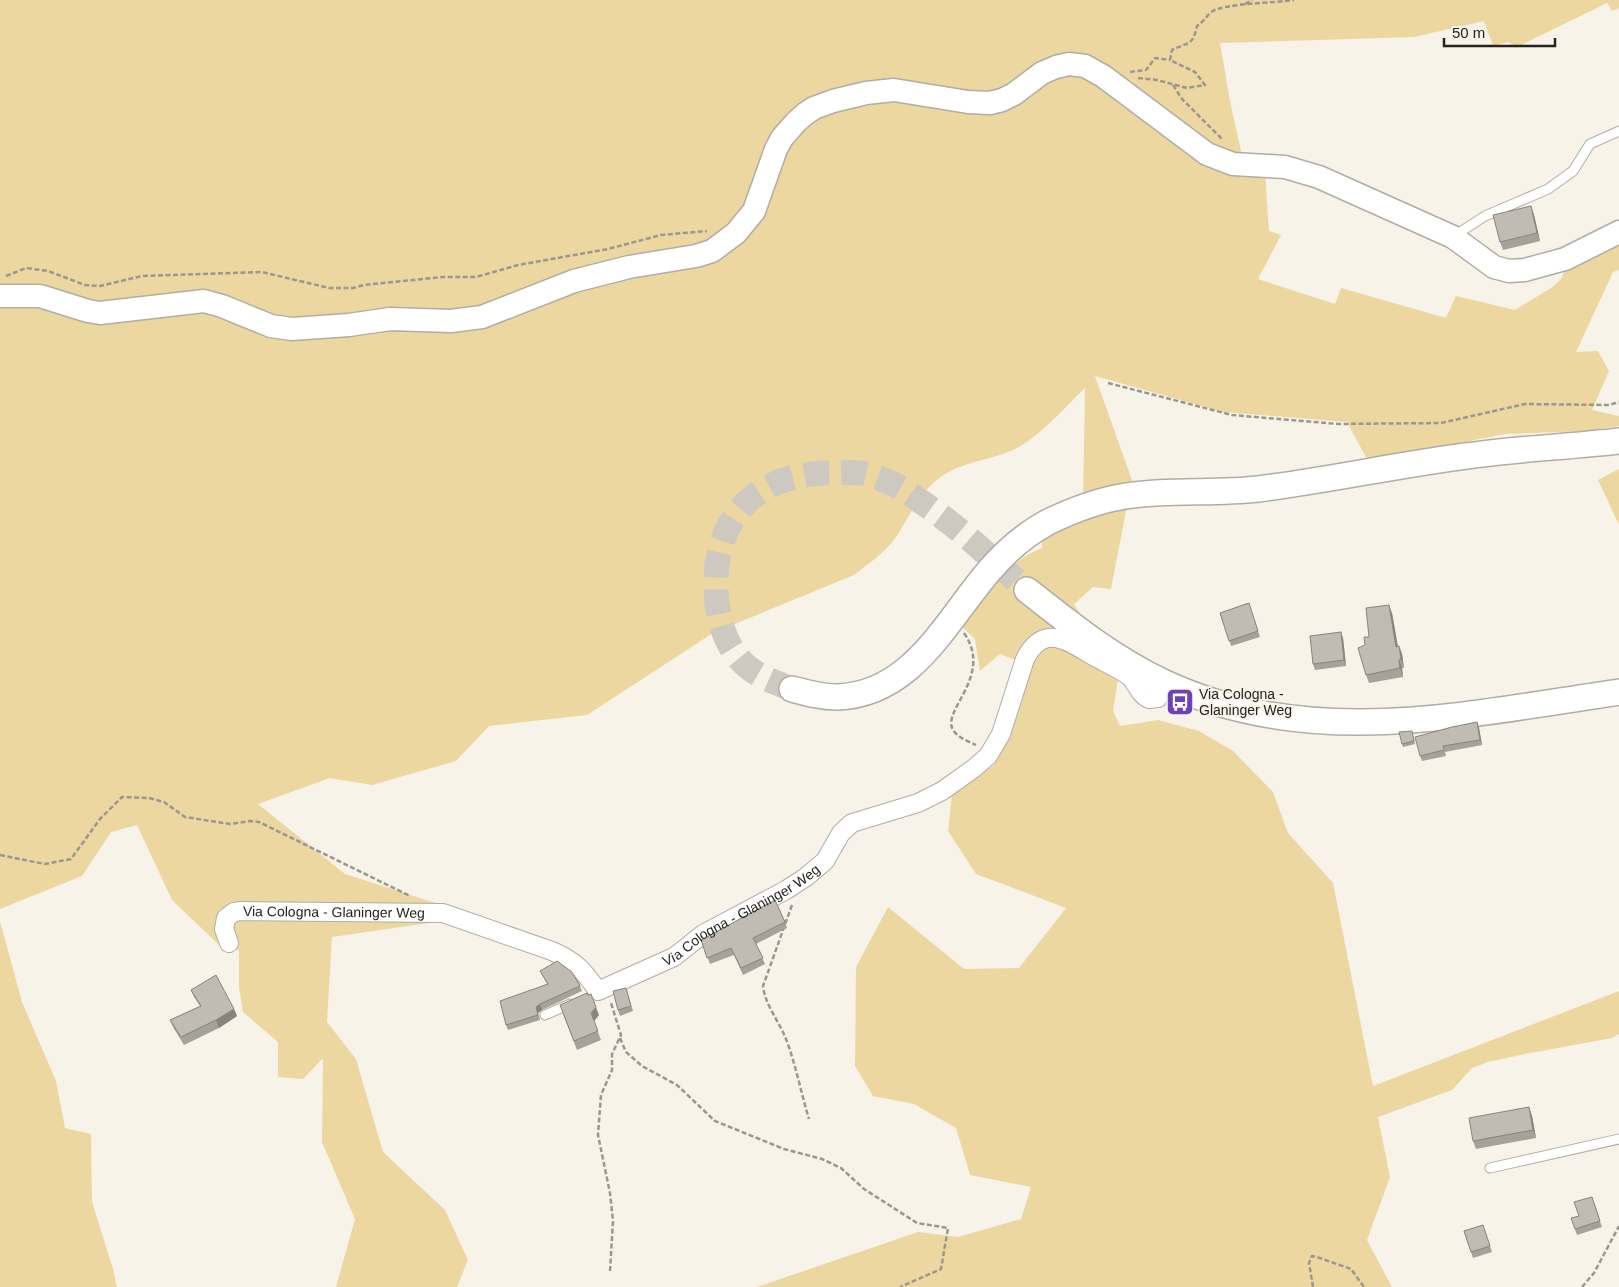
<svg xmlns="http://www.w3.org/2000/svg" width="1619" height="1287" viewBox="0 0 1619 1287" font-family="Arial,sans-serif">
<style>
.green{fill:#edd7a1}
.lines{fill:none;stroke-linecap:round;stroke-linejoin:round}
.secondary-tunnel{stroke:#cdc9c1;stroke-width:25;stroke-dasharray:25 12;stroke-linecap:butt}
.service-casing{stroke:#b1ada4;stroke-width:11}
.minor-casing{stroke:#b1ada4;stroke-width:20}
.tertiary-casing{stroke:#b1ada4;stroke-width:25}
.secondary-casing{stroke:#b1ada4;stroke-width:28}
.path{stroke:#9a9790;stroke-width:2.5;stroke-dasharray:5 2.5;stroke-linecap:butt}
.service{stroke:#fff;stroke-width:9}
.minor{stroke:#fff;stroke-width:18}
.tertiary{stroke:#fff;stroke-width:22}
.secondary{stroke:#fff;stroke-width:25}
.wall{fill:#a5a29a}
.shaded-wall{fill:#86847d}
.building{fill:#c0bcb3;stroke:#86847d}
.labels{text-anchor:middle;stroke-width:4;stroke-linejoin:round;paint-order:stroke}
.poi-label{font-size:14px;fill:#252320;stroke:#f7f3e9;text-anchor:start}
.street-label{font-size:14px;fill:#252320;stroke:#f7f3e9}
</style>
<rect width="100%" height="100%" fill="#f7f3e9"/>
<path class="green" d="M 0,0 L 1619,0 L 1619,8 L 1612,11 L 1607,3 L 1515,48 L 1509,42 L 1493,46 L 1484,21 L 1414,37 L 1220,43 L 1230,101 L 1242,156 L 1264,159 L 1269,231 L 1281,235 L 1258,279 L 1335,304 L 1341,288 L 1446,318 L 1456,296 L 1515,310 L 1551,288 L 1561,279 L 1568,262 L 1619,243 L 1619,270 L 1613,272 L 1576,352 L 1598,351 L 1609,371 L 1592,410 L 1619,416 L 1619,426 L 1586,431 L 1505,434 L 1368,461 L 1347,422 L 1223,412 L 1095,376 L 1134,486 L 1083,497 L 1085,388 C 1064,408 1039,438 1013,450 C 990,460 963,462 942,476 C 919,492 909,518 894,540 C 883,554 868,564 854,575 L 713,633 L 587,715 L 489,726 L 456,761 L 372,785 L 330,778 L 258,804 L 345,874 L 445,906 L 443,921 L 332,937 L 327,1022 L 356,1059 L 383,1152 L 445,1210 L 468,1260 L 457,1287 L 336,1287 L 355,1219 L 322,1142 L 323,1058 L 303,1079 L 278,1077 L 278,1042 L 243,1012 L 239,988 L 239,950 L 217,943 L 172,900 L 137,825 L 111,832 L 82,876 L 0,909 Z
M 1619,469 L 1619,525 L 1598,480 Z
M 1127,506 L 1111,589 L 1093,587 L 1074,604 L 1084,620 L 1078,654 L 1118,679 L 1113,711 L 1120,726 L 1158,720 L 1199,731 L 1233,751 L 1273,792 L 1288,833 L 1333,883 L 1373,1086 L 1619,991 L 1619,1034 L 1612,1038 L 1525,1054 L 1488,1062 L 1472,1068 L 1452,1090 L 1378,1117 L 1390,1177 L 1367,1240 L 1392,1287 L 757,1287 L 918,1232 L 958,1237 L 1021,1219 L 1031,1187 L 970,1175 L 956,1128 L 914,1104 L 873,1096 L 855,1066 L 856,967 L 888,907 L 964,969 L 1019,968 L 1066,908 L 976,874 L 948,831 L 952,795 L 994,765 L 1015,719 L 1028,665 L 1000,654 L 980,671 L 975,639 L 962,627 C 983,596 1006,562 1042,548 L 1042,536 L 1067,524 Z
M 0,921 L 22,1002 L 56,1081 L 65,1128 L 91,1134 L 92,1202 L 113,1269 L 117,1287 L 0,1287 Z"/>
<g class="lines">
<path class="secondary-tunnel" d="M 792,689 C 772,681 750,674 737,656 C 723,639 716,611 716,588 C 714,514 761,471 835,473 C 843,473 853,472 861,473 C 873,475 887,481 897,486 C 906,490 914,497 923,503 C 960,528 993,560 1027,590"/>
<g class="service-casing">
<path id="service" d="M 1454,236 L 1485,216 L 1548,189 L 1573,171 L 1590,144 L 1619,131
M 545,1015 L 570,1004
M 1490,1168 L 1619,1139"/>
</g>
<g class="minor-casing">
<g id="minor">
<path id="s1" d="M 229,943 L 224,929 L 226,918 L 234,912 L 241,911 L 443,913 L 552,951 C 577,962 583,970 598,991 L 674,957 L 703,934 L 786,890 L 806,877 L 825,861 L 841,833 L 852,823 L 918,803 L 942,791 L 973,769 L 988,756 L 1001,734 L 1025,659 C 1044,622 1067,641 1095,657 C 1106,663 1119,669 1129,676 C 1137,683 1139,695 1149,699 L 1158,698 L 1166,683"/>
</g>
</g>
<g class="tertiary-casing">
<path id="tertiary" d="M 0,296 L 40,296 L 88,311 L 100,313 L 204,301 L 222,306 L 271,326 L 292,329 L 349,325 L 390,319 L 451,321 L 482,317 L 574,281 L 629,267 L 696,256 L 712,251 L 736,233 L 754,211 L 776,149 L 782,138 L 796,122 L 805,114 L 814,108 L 833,101 L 866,93 L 894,90 L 968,102 L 990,103 L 1002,100 L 1014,94 L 1042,73 L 1056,67 L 1069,64 L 1085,66 L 1103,76 L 1207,154 L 1233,164 L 1285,167 L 1319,177 L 1453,237 L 1494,267 L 1509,271 L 1525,270 L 1565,259 L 1619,232"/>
</g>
<g class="secondary-casing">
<path id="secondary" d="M 1027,590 C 1071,625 1114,659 1165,683 C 1312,751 1467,714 1619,692
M 792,689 C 807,693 821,697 837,697 C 912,695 946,621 989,571 C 1005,552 1026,534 1048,522 C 1073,510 1099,500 1126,496 C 1169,489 1214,494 1258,489 C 1330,480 1401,464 1474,455 C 1522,448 1571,447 1619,441"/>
</g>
<path class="path" d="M 1245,4 L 1252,0
M 1130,72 L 1146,70 L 1155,58 L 1170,60
M 1138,78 L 1157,80 L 1187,88 L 1205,85 L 1195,72 L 1170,60 L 1172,50 C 1188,42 1193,46 1197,26 C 1203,22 1206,17 1211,12 C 1224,3 1276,3 1294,0
M 1173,85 L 1182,99 L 1223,140
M 6,276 L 26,268 L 48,271 L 85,285 L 100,286 L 142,276 L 262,272 L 329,288 L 353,288 L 364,285 L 443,277 L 476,277 L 518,265 L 608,249 L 661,235 L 707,231
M 1108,383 L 1232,415 L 1338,424 L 1441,423 L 1525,404 L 1609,405 L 1619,402
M 964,633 C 994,676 941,710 953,730 C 958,738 968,741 976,745
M 0,855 L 45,864 L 71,859 L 100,819 L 122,797 L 149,798 L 164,802 L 185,817 L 230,824 L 250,821 L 259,822 L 410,896
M 792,905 L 763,986 C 765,1005 779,1021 786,1039 C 796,1065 801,1093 809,1119
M 620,1038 L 626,1052 L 642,1066 L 677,1085 L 715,1121 L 784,1149 L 822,1159 L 841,1168 L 864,1189 L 917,1223 L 948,1228 L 941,1269 L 900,1287
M 610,1271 L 613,1221 L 610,1193 L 598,1135 L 601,1095 L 612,1070 L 612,1054 L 621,1035 L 611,1003
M 1313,1287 L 1309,1263 L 1312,1256 L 1317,1257 L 1351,1269 L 1364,1287
M 1582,1287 L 1594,1273 L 1619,1226"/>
<use href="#service" class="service"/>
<use href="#minor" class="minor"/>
<use href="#tertiary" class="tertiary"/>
<use href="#secondary" class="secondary"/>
</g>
<path class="wall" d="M 1531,206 L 1534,215 L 1540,241 L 1503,250 L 1500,242 Z
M 1249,603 L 1260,637 L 1231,646 L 1220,613 Z
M 1392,613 L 1398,646 L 1399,646 L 1402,654 L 1404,668 L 1402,668 L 1403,677 L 1369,683 L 1366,675 L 1365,645 L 1369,637 Z
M 1343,638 L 1346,666 L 1315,670 L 1313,664 Z
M 1477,722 L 1479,728 L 1482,745 L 1445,752 L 1446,756 L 1422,761 L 1420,756 Z
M 1412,731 L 1415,744 L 1403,747 L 1402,744 Z
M 785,922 L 787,928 L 756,944 L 765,964 L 743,975 L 734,955 L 710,964 L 701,940 Z
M 540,971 L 580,986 L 582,991 L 542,1010 L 538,1013 L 540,1020 L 508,1030 L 506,1025 L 547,984 Z
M 626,988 L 633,1011 L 620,1016 L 618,1010 Z
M 191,990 L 234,1009 L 237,1016 L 219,1028 L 184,1045 L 173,1027 L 170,1020 L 200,1006 L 194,997 Z
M 563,1014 L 599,1015 L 594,1021 L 601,1040 L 577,1050 Z
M 1529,1107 L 1532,1116 L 1536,1138 L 1476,1149 L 1473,1141 Z
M 1592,1197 L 1602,1227 L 1577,1235 L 1571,1218 L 1579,1216 Z
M 1483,1225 L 1492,1252 L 1473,1258 L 1464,1231 Z"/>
<path class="shaded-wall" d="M 1531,206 L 1534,215 L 1540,241 L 1537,233 Z
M 1389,605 L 1392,613 L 1399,655 L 1396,647 Z
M 1341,632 L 1343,638 L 1346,666 L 1344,660 Z
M 1399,646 L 1402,654 L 1404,668 L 1401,659 Z
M 1399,660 L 1402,668 L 1403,677 L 1400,668 Z
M 1477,722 L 1479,728 L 1482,745 L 1480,740 Z
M 540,1004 L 542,1010 L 538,1013 L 540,1020 L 536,1007 Z
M 596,1007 L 599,1015 L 594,1021 L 591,1013 Z
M 234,1009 L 237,1016 L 219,1028 L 216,1020 Z
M 1529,1107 L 1532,1116 L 1536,1138 L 1533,1130 Z"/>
<path class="building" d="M 1531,206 L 1537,233 L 1500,242 L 1493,215 Z
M 1249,603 L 1258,631 L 1229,641 L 1220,613 Z
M 1389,605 L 1396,647 L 1399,646 L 1401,659 L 1399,660 L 1400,668 L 1366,675 L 1358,648 L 1365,645 L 1364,637 L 1369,637 L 1366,608 Z
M 1341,632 L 1344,660 L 1313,664 L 1310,636 Z
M 1477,722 L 1480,740 L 1443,746 L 1444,750 L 1420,756 L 1415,737 L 1452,727 Z
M 1412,731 L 1414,741 L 1402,744 L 1399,732 Z
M 775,900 L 785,922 L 753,938 L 763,958 L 741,968 L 731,948 L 707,958 L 701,940 Z
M 557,961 L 572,972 L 580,986 L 540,1004 L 536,1007 L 538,1015 L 506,1025 L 500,1001 L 548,984 L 540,971 Z
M 216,975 L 234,1009 L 216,1020 L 181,1037 L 170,1020 L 201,1006 L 191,990 Z
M 626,988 L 631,1006 L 618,1010 L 613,991 Z
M 587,993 L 588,995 L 591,994 L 596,1007 L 591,1013 L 598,1031 L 574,1041 L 560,1005 Z
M 1529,1107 L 1533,1130 L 1473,1141 L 1469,1118 Z
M 1592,1197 L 1600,1221 L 1575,1229 L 1571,1218 L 1579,1216 L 1574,1202 Z
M 1483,1225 L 1490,1246 L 1471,1252 L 1464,1231 Z"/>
<defs>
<g id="bus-square" transform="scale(1.4375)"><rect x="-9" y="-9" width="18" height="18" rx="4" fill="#6f40b7" stroke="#f7f3e9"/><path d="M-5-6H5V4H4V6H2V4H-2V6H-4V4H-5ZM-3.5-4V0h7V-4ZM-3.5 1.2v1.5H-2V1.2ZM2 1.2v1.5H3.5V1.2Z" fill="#fff"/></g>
</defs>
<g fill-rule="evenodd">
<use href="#bus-square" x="1180" y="702"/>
</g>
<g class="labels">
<g class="poi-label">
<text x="1199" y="699">Via Cologna -<tspan x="1199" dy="16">Glaninger Weg</tspan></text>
</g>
<g class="street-label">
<text dy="5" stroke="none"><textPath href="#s1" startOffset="136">Via Cologna - Glaninger Weg</textPath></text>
<text dy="5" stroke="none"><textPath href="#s1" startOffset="585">Via Cologna - Glaninger Weg</textPath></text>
</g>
</g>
<path d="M1444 38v8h111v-8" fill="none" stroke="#252320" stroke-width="2.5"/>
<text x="1452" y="38" font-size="15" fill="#252320" stroke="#f7f3e9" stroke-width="4" paint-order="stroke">50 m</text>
</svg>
